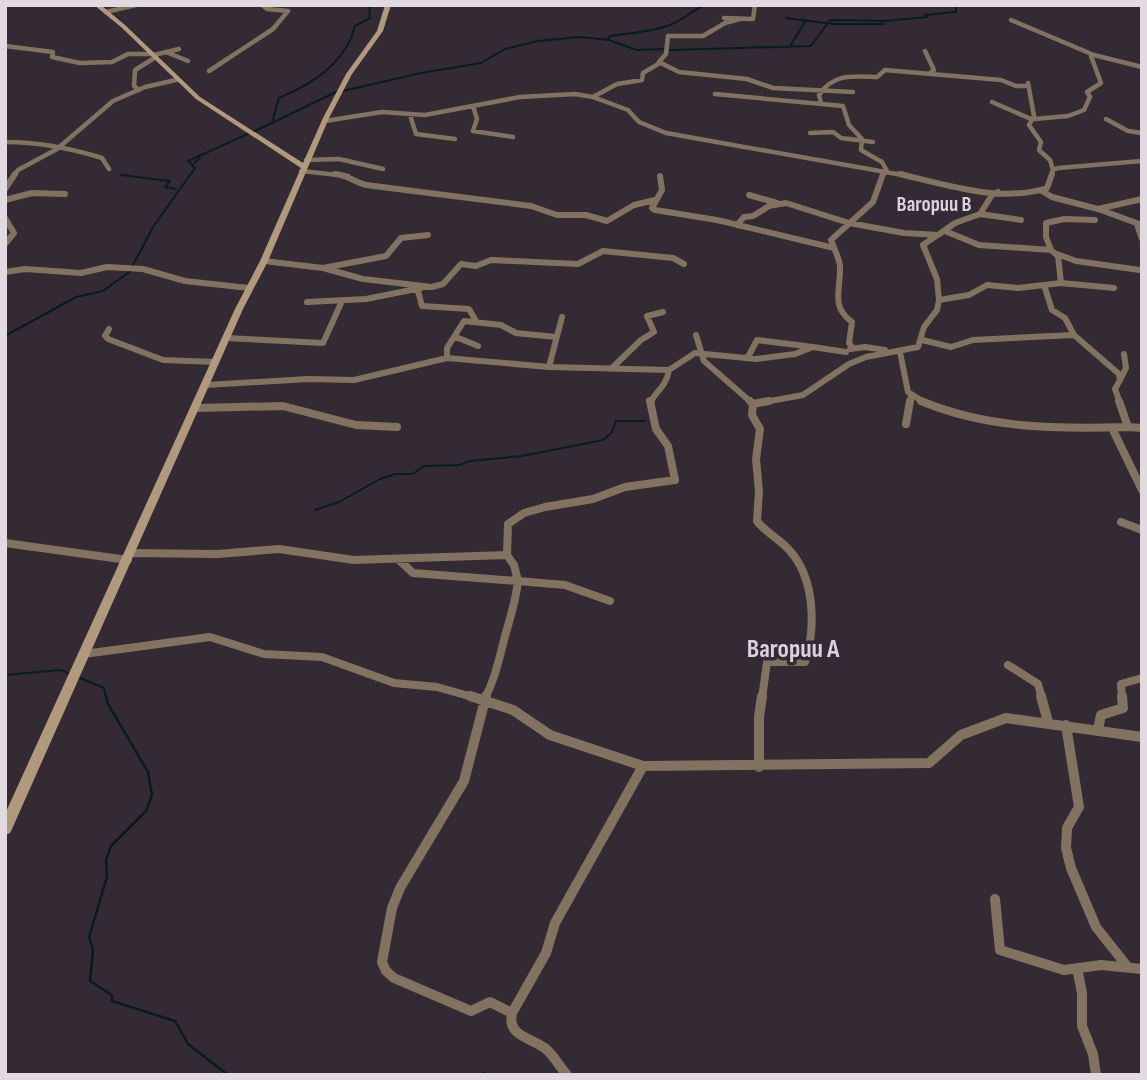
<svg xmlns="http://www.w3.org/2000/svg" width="1147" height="1080" viewBox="0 0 1147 1080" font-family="'Sofia Sans Condensed',sans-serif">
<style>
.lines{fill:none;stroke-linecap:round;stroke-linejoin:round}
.stream-far1{stroke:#071c20;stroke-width:2}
.stream{stroke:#071c20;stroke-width:2.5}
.street-far3{stroke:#827361;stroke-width:4.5}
.street-far2{stroke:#827361;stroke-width:6}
.street-far1{stroke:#827361;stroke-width:8}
.street{stroke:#827361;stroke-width:10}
.secondary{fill:#b1997d;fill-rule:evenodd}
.labels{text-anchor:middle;stroke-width:7;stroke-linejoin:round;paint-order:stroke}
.far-quarter-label{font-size:21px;font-weight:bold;fill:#ddd1dd;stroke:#332a34}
.quarter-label{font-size:26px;font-weight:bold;fill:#ddd1dd;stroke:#332a34}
</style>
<rect width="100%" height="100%" fill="#332a34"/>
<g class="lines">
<path class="stream-far1" d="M 786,18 L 834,24 L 885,24
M 609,40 L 637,50 L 664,49
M 791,45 L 806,20
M 670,50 L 811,46 L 830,20 L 885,21 L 927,17 L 924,15 L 956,12 L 956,5
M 343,91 L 421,73 L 481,63 L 505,49 L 538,41 L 580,37 L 608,40 L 610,36 C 629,33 654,32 672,24 C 685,19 693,9 706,5
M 272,123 L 336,92
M 194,163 L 200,158 L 197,157
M 121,175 L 170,181 L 165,187 L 176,189
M 133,265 L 153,227 L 195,168 L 188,161 L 272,123 L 279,98 C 313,84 346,63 355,26 L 370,18 L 369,5
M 5,336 L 76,297 L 103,291 L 132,270
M 315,510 L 339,502 L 380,479 L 395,474 L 413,474 L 424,466 L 459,465 L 470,461 L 522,456 L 603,440 L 612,432 L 616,421 L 645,421
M 5,675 L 61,670 L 70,674
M 78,677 L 104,688 L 106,698"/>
<path class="stream" d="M 106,696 L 108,704 L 148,772 L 152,795 L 146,811 L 111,846 L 106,860 L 107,877 L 89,937 L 93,950 L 90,981 L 112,995 L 112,1001 L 175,1021 L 188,1044 L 228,1075
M 481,1075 L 484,1073"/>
<path class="street-far3" d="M 106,12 L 136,5
M 724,18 L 753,19 L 755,5
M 740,19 L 725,23 L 703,36 L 668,36 L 666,54 L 659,62 L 679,72 L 747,79 L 773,88 L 853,92
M 1011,20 L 1094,55 L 1142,67
M 5,46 L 53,52 L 52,57 L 80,63 L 112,62 L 128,54 L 152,54
M 925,51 L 934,70 L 930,73
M 166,52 L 188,61
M 154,55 L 179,49
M 209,71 L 273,29 L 288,11 L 267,9 L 262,5
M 1028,83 L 1034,116 L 1029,125 L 1041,142 L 1039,150 L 1050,160 L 1053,170
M 139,90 L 134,86 L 135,70 L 156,57
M 715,94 L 843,106 L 849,125 L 862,139 L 861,150 L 882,162 L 887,171
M 593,97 L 617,84 L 642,80 L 643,73 L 660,63
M 992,102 L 1031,119
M 821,103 L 819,95 C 833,73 854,76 877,77 L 885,70 L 1001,80 L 1016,86 L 1029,86
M 473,106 L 477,119 L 473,131 L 513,137
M 410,115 L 416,134 L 455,139
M 1034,119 L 1068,116 L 1084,110 L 1090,97 L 1087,92 L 1101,83 L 1091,56 L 1094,55
M 1106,119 L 1128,131 L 1142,133
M 325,121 L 382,112 L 425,115 L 520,97 L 575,94 L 593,97 L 628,110 L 639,122 L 666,133 L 908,176
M 810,133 L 833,132 L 841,138 L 873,142
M 5,142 C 38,142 70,148 102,158 L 109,169
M 306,160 L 339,159 L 383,169
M 301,171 L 348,176
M 14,176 L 18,170 L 57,149 L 113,101 L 145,87 L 176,80
M 883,176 L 885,170
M 1051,176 L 1053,170 L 1058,168 L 1142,161"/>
<path class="street-far2" d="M 335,174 C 348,175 354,182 366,185 L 531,206 L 557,215 L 586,215 L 607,221 L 634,205 L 655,200
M 900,174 C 946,185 1001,203 1047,188 L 1052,174
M 660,176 L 662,190 L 652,208 L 655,210 L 717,220 L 834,248
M 5,189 L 15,174
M 1042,191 L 1052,197 L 1098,209 L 1142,225
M 749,195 L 777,203
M 5,200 L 32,193 L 65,194
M 1098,209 L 1142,199
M 980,214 L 1021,220
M 5,218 L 14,233 L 5,244
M 1137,224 L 1142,239
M 737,225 L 744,217 L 753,216 L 769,206 L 786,203 L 849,223 L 904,233 L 938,235 L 955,223 L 980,214 L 992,195 L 998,192
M 945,231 L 979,245 L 1051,250 L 1058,256 L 1061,283
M 936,236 L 923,245 L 937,279 L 939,300
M 1051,250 L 1046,237 L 1046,223 L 1064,219 L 1095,220
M 1057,254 L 1076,261 L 1140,270
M 264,261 L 323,268 L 386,256 L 401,238 L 428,235
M 323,268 L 363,279 L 432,287 L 443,284 L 461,264 L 476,266 L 491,260 L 578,264 L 603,251 L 673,258 L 684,264
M 5,272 L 25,269 L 81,273 L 107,267 L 143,269 L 185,281 L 249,288
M 1044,285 L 1052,310 L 1065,318 L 1074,335 L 1119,374 L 1120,380 L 1115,389 L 1120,403
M 418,291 L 422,306 L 469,309 L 476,321
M 307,302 L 366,299 L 421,288
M 109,329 L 105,336 L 108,339 L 163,360 L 216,362
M 696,335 L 704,361 L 752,403
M 456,337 L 478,346
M 226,338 L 323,343 L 342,301
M 922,340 L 951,347 L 973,340 L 1074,335
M 852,347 L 849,343 L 852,322 C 830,306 841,290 840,266 C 839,258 834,248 831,240 L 873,202 L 883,174
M 850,349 L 865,347 L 885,350
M 900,352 L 908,392 L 925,403
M 447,358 L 447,348 L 464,321 L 501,325 L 516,333 L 556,337
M 744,358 L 748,357 L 757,340 L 813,347
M 549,367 L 562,317
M 613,367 L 641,340 L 654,332 L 647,316 L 663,312
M 1120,380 L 1126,368 L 1124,354
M 206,385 L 308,379 L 354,380 L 447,358 L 549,367 L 669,370 L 695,353 L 756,359 L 795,354 L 813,347 L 846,352
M 651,403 C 653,392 666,389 669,370
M 759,403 L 803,395 L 849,364 L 866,357 L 918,347 L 924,327 L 937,310 L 939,300 L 969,295 L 987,285 L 1018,288 L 1061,283 L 1114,288
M 910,403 L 911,396"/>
<path class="street-far1" d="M 750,401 L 753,404 L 752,415 L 760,429 L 756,459 L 759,491 L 757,521 C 766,533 780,539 790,551 C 815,579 816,628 805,662 L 767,662 L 762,698
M 921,401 C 988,429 1057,429 1128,427 L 1119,401
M 753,404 L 769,401
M 196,408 L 283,406 L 356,425 L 397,427
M 906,424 L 910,401
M 1128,427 L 1142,428
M 1112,428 L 1142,490
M 1121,522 L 1142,530
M 5,543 L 128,560
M 130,553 L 218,554 L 279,549 L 354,560 L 507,555
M 398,559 L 413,573 L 518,581 C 516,599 512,612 507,629 C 500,653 497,675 485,698
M 610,601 L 565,585 L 518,581 L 514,565 L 507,555 L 508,524 L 524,513 L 545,507 L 593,499 L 625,487 L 675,480 L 668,446 L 656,429 L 650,401
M 84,654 L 210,637 L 264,654 L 322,657 L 394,683 L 437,687 L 476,698
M 1008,665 L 1038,684 L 1042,698
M 1122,698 L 1121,684 L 1142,678"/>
<path class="street" d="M 470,696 L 513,710 L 550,735 L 643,766 L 929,763 L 961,735 L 1006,718 L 1142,737
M 486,696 L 464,781 L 400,888 L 392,908 L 382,962 L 386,971 L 394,978 L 471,1011 L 490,1002 L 512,1013
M 1041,696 L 1048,722
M 1066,725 L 1079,807 L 1067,828 L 1066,848 L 1071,868 L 1096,927 L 1127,966
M 1098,729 L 1101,715 L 1123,708 L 1122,696
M 759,767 L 759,717 L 762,696
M 995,899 L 1000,950 L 1064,970 L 1101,965 L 1142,969
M 1077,968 L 1082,993 L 1082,1026 L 1093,1054 L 1096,1075
M 567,1075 C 560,1067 554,1056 546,1049 C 531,1037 507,1037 512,1013 L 546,953 L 555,923 L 643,766"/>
<path class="secondary" d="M 94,5 L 101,5 L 125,25 L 200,97 L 303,163 L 323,118 L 346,74 L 377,31 L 385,5 L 391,5 L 383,31 L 352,74 L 329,118 L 268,261 L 243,309 L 12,829 L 10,833 L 5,835 L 5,814 L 235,309 L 260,261 L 301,168 L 196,99 L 121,27 Z"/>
</g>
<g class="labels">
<g class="far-quarter-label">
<text x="934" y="211">Baropuu B</text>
</g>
<g class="quarter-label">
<text x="793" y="657">Baropuu A</text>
</g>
</g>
<rect width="1147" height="1080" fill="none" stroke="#e1dbe1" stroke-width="14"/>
</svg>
